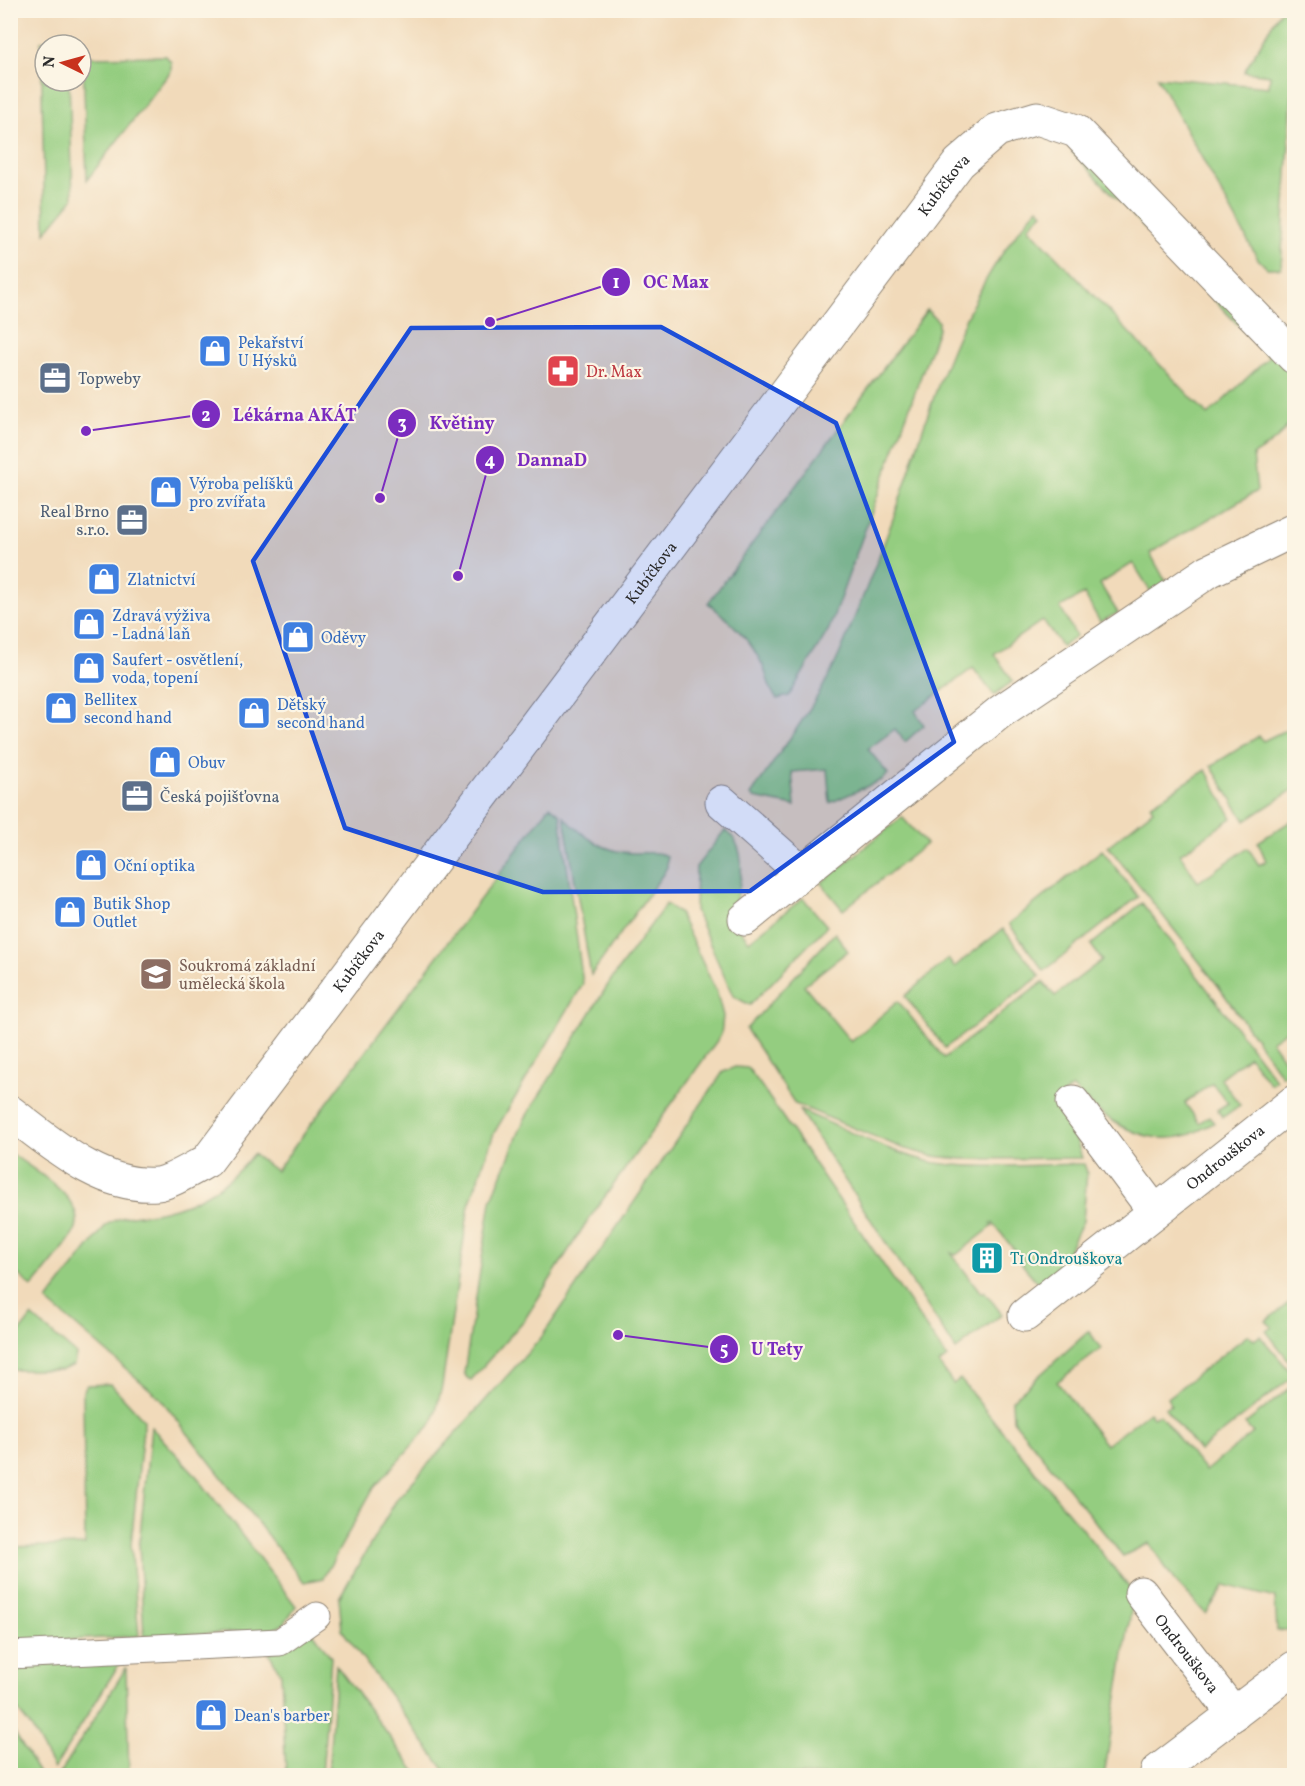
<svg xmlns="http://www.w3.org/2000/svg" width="1305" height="1786" viewBox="0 0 1305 1786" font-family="Vollkorn,serif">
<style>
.green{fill:#94cd80;stroke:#607c56;stroke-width:1.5}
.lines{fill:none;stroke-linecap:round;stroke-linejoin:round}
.service-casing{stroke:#8e8272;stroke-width:29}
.minor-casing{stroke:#8e8272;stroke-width:35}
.service{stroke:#fff;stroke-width:27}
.minor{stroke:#fff;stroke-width:33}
.marked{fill:#1d4ed8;fill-opacity:0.2;stroke:#1d4ed8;stroke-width:4.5;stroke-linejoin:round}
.labels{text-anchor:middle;stroke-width:4.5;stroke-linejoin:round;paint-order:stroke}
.street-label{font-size:16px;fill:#2b2b2b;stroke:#fcf5e5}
.shop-label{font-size:16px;fill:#366cbe;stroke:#fcf5e5;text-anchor:start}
.health-label{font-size:16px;fill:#be3a42;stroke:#fcf5e5;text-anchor:start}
.service-label{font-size:16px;fill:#4e5e75;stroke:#fcf5e5;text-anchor:start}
.education-label{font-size:16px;fill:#785e54;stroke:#fcf5e5;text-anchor:start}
.culture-label{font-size:16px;fill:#0d838f;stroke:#fcf5e5;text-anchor:start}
.leader{fill:none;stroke:#7b2cbf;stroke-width:2}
.callout-dot{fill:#7b2cbf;stroke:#fcf5e5;stroke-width:2}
.mark-label{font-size:18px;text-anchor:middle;font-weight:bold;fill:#fff}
.callout-label{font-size:18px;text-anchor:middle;font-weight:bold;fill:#7b2cbf;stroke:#fcf5e5;stroke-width:4.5;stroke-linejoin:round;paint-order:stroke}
</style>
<rect width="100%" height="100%" fill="#fcf5e5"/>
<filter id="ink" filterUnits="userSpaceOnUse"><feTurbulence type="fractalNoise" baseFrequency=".0167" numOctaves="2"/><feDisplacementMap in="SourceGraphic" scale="12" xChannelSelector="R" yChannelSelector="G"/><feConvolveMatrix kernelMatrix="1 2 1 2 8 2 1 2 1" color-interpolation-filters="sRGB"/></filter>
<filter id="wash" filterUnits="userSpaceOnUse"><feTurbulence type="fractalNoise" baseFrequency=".008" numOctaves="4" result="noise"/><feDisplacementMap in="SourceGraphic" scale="24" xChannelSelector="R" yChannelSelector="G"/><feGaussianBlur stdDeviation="1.35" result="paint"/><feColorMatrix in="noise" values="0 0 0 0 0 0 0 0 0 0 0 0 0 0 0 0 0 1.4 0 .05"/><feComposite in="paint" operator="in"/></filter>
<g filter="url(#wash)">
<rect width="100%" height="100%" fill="#f1daba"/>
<path class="green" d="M 1280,11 L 1294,11 L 1294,65 L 1281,268 L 1267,268 L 1258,259 L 1157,77 L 1269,87 L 1270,75 L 1244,72 Z
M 68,40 L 68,45 L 45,45 L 45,81 L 69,81 L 73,199 L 45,233 L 41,41 Z
M 166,56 L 171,62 L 171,71 L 87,180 L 83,57 Z
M 1078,142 L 1294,367 C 1294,417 1298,428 1253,455 L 1257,491 L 1150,553 L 1167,584 L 1151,592 L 1133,563 L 1100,584 L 1118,613 L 1100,622 L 1084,594 L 1060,607 L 1076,636 L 1062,647 L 1043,620 L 994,654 L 1013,681 L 994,695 L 973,668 L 915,711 L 924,725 L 905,742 L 895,729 L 868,749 L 888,774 L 881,780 L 830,803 L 827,769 L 792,772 L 795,806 L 754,798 L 751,795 C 780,751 819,702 840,653 C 860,604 881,554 898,505 C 932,402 963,289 1038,208 L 1043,213 L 1028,227 L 1208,415 L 1269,357 L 1072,152 Z
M 927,310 L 938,321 L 938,329 L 829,629 L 789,696 L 777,699 C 768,689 768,676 762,664 C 750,639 729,620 708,603 Z
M 1294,726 L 1294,789 L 1245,821 L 1211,766 L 1259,736 L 1263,741 Z
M 1206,770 L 1232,818 L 1180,854 L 1198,882 L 1248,848 L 1259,865 L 1266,861 L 1258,842 L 1294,819 L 1294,1025 L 1271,1041 L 1291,1070 L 1282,1076 L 1216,983 L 1108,846 L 1153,810 L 1150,805 Z
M 550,806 L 560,814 L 583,984 L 494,1133 L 469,1205 L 442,1386 L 433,1422 L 373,1489 L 323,1578 L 304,1582 L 160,1398 L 47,1301 L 106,1225 C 125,1212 143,1217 164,1211 C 199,1203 232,1182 253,1154 L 276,1171 Z
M 564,817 C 584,837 605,853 634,853 C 647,853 655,851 667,856 L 667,867 L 663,874 L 591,975 Z
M 902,817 L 926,844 L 843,910 L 821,883 Z
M 725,830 C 751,848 741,894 729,916 L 749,941 L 803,898 L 827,926 L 750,1005 L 733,996 L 695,910 L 696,867 Z
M 1102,850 L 1138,897 L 1044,971 L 1009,924 Z
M 1142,903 L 1276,1080 L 1270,1084 L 1249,1056 L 1220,1078 L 1240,1105 L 1223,1117 L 1217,1110 L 1228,1103 L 1212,1083 L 1185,1103 L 1199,1123 L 1209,1116 L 1214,1123 C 1206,1127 1197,1132 1188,1135 C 1143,1148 1101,1118 1072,1087 L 1054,1102 L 1071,1123 L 1082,1158 L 962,1159 L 932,1156 L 902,1148 L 795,1104 L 746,1029 L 835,933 L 848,951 L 804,985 L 851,1042 L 898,1001 L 944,1058 L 1043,982 L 1055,996 L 1102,960 L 1091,945 Z
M 666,904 L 679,913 L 717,993 L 723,1016 L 721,1035 L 586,1223 L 525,1319 L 471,1380 L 467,1378 L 464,1373 L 491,1201 L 524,1120 L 611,980 Z
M 1003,929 L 1040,976 L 945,1048 L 905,996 L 948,959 L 954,967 Z
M 735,1067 L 748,1068 L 762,1087 L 947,1358 L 939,1364 L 953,1384 L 960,1379 L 1134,1593 L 1104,1776 L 448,1775 L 342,1630 L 339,1598 L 397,1499 L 541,1338 L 723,1072 Z
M 799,1110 C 841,1127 883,1150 927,1161 C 969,1171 1039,1164 1084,1164 L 1087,1172 L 1083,1221 L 1060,1267 L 1039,1284 L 1020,1262 L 1022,1260 L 993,1223 L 991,1224 L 993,1226 L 956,1255 L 951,1253 L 981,1293 L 984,1291 L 1002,1314 L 956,1350 Z
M 11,1153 C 32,1170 85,1197 76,1228 C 72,1241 42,1274 32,1287 L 11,1268 Z
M 1294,1299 L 1294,1367 L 1266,1331 L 1272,1327 L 1266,1321 Z
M 32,1316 L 76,1354 L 74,1365 L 62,1370 L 11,1370 L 11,1343 Z
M 1089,1331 L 1101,1349 L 1057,1382 L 1106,1445 L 1149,1412 L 1153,1417 L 1160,1415 L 1205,1471 L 1253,1433 L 1245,1424 L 1294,1385 L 1294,1629 L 1277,1631 L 1275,1598 L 1225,1585 L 1206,1614 L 1174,1580 L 1149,1543 L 1123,1556 L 1013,1420 L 1012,1400 Z
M 1248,1335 L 1254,1340 L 1260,1336 L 1294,1376 L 1199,1451 L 1165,1408 L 1171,1405 L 1167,1398 Z
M 111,1384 L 144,1420 L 131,1544 L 139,1636 L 11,1643 L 11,1547 L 85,1545 L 83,1391 L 87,1385 Z
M 151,1427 L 194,1473 L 296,1606 L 284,1624 L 267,1631 L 144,1636 L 139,1545 Z
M 313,1632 L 331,1657 L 322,1775 L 286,1775 L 281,1674 L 269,1653 Z
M 121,1661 L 54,1769 L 31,1727 L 11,1702 L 10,1665 Z
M 336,1665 L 418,1775 L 328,1775 Z
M 126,1668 L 129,1775 L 59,1775 Z
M 11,1727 L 40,1775 L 13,1775 L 11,1771 Z"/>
</g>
<g filter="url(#ink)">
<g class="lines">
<g class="service-casing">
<path id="service" d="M 10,1655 L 280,1642 L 317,1616"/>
</g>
<g class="minor-casing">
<g id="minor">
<path d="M 722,802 L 801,872"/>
<path d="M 745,919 L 1000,712 L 1209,571 L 1294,530"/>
<path d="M 1073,1102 L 1155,1212"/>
<path id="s1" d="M 10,1112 C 51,1143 102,1189 157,1184 C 170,1183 195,1167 207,1161 L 959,163 L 997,130 L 1037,118 L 1076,131 L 1294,357"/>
<path id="s2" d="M 1025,1315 L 1294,1102"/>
<path id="s3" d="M 1141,1593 L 1234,1714"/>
<path d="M 1157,1772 L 1294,1668"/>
</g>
</g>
<use href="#service" class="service"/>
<use href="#minor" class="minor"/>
</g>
</g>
<path class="marked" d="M 661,327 L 836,423 L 954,742 L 750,891 L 543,892 L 345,828 L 253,561 L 411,328 Z"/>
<defs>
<g id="shop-square" transform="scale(1.725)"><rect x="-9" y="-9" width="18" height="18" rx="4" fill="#3f7fe0" stroke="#fcf5e5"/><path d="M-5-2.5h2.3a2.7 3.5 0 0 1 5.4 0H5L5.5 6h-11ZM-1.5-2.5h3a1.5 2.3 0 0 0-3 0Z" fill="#fff"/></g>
<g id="pharmacy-square" transform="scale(1.725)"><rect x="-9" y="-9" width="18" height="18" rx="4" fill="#e0444e" stroke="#fcf5e5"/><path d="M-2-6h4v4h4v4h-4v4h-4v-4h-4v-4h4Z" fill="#fff"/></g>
<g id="office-square" transform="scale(1.725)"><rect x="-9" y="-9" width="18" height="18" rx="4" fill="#5c6f8a" stroke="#fcf5e5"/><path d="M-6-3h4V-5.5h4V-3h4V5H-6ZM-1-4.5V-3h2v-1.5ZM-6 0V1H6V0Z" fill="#fff"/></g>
<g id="school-square" transform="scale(1.725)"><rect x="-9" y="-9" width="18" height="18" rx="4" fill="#8d6e63" stroke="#fcf5e5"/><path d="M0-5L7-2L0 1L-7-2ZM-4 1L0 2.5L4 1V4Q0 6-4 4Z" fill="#fff"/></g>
<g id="building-square" transform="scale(1.725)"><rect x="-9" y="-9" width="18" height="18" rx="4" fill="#0f9aa8" stroke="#fcf5e5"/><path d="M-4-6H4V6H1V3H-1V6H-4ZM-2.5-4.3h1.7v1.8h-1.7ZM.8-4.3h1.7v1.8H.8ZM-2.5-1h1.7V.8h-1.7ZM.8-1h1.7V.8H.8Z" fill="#fff"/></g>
</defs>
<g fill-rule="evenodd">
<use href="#shop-square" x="215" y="351"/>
<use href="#pharmacy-square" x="563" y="371"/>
<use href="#office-square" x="55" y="378"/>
<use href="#shop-square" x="166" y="492"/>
<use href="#office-square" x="132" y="520"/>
<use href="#shop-square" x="104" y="579"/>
<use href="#shop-square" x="89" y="624"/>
<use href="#shop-square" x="298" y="637"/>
<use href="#shop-square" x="89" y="668"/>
<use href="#shop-square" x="61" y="708"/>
<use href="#shop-square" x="254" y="713"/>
<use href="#shop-square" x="165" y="762"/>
<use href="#office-square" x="137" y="796"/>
<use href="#shop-square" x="91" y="865"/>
<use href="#shop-square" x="70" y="912"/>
<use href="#school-square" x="156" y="974"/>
<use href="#building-square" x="987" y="1258"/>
<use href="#shop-square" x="211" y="1715"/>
</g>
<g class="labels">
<g class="street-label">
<text dy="6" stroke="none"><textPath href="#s1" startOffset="1446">Kubíčkova</textPath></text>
<text dy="6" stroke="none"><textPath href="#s1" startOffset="960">Kubíčkova</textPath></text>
<text dy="6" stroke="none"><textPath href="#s1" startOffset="474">Kubíčkova</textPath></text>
<text dy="6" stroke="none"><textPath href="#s2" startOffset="255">Ondrouškova</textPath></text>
<text dy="6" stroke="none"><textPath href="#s3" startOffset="76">Ondrouškova</textPath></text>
</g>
<g class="shop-label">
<text x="238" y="348">Pekařství<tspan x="238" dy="18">U Hýsků</tspan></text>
<text x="189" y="489">Výroba pelíšků<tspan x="189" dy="18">pro zvířata</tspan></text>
<text x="127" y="585">Zlatnictví</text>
<text x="112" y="621">Zdravá výživa<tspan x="112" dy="18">- Ladná laň</tspan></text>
<text x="321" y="643">Oděvy</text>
<text x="112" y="665">Saufert - osvětlení,<tspan x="112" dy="18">voda, topení</tspan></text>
<text x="84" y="705">Bellitex<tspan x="84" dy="18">second hand</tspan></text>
<text x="277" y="710">Dětský<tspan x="277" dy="18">second hand</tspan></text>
<text x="188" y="768">Obuv</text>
<text x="114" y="871">Oční optika</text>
<text x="93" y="909">Butik Shop<tspan x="93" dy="18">Outlet</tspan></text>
<text x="234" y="1721">Dean's barber</text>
</g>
<g class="health-label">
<text x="586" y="377">Dr. Max</text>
</g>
<g class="service-label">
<text x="78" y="384">Topweby</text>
<text x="109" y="517" text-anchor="end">Real Brno<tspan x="109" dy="18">s.r.o.</tspan></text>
<text x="160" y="802">Česká pojišťovna</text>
</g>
<g class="education-label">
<text x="179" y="971">Soukromá základní<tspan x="179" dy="18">umělecká škola</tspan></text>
</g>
<g class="culture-label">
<text x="1010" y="1264">T1 Ondrouškova</text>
</g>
</g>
<path class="leader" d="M490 322L616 282M86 431L206 414M380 498L402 423M458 576L490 460M618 1335L724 1349"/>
<g class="callout-dot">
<circle cx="490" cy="322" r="6"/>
<circle cx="86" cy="431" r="6"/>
<circle cx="380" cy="498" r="6"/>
<circle cx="458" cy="576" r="6"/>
<circle cx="618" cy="1335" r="6"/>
<circle cx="616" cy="282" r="15"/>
<circle cx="206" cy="414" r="15"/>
<circle cx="402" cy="423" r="15"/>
<circle cx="490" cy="460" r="15"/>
<circle cx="724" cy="1349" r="15"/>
</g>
<g class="mark-label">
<text x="616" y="288">1</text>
<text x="206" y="421">2</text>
<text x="402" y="429">3</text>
<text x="490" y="466">4</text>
<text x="724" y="1355">5</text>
</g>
<g class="callout-label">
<text x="676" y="288">OC Max</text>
<text x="295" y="421">Lékárna AKÁT</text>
<text x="462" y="429">Květiny</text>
<text x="552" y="466">DannaD</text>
<text x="777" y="1355">U Tety</text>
</g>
<rect width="1305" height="1786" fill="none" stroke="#fcf5e5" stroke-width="36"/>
<g transform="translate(63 63) rotate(275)"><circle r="28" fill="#fcf5e5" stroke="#a8a49b" stroke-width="1.5"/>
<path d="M0-4.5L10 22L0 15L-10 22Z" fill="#c8321e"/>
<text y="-9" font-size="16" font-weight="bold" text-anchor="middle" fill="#2b2b2b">N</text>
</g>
</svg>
